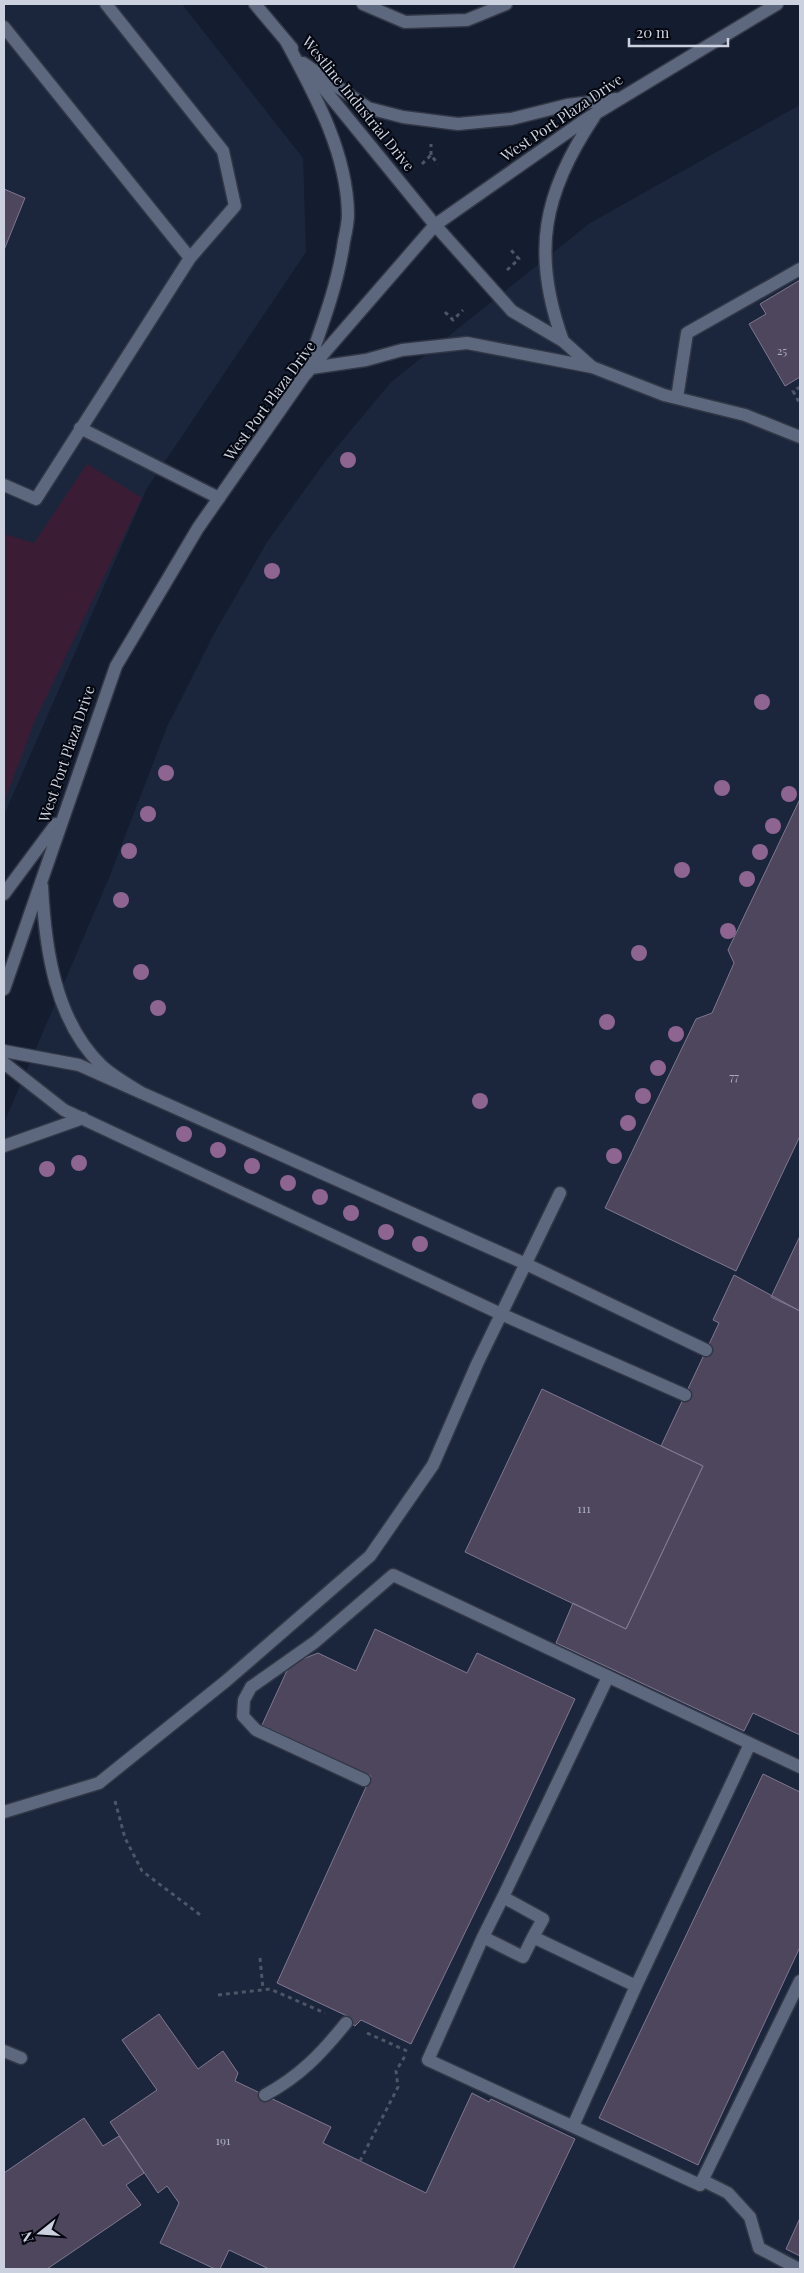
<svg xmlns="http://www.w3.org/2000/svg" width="804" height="2273" viewBox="0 0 804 2273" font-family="'Playfair Display',serif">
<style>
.built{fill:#1b263d}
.green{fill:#3a1c34}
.building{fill:#4e465d;stroke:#7f7790}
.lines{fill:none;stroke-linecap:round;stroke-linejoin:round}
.service-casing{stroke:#323746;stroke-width:15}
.pedestrian-casing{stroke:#323746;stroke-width:15}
.tertiary-casing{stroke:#323746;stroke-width:15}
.secondary-casing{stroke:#323746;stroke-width:15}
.path{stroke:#4d5566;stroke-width:3;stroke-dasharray:4 4;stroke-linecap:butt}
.service{stroke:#5d687f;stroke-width:12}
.pedestrian{stroke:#5d687f;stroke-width:12}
.tertiary{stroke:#5d687f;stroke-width:12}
.secondary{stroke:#5d687f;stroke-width:12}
.tree{fill:#8e6590}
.labels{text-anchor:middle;stroke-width:4;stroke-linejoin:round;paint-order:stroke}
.number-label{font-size:12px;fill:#acaebe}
.street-label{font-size:15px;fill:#cbd1de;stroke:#04070f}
</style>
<rect width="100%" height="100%" fill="#141c2f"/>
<path class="built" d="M 4,4 L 182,4 L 303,158 L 306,252 L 147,488 L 4,815 Z
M 800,105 L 800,2269 L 4,2269 L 4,1125 L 7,1116 L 109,878 L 167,727 L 215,632 L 267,542 L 327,459 L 391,382 L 590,223 Z"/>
<path class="green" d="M 87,464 L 142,498 L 35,720 L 4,802 L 4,534 L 34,543 Z"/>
<path class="building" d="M 4,189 L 25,198 L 4,250 Z
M 800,280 L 800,377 L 785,386 L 749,324 L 766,314 L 760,304 Z
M 800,799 L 800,1136 L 736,1271 L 605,1208 L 696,1019 L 712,1013 L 734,963 L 728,950 Z
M 800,1236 L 800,1311 L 771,1297 Z
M 734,1275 L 800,1311 L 800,1735 L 753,1713 L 744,1731 L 556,1643 L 573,1603 L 626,1629 L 703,1466 L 661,1446 L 719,1323 L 713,1320 Z
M 542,1389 L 703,1466 L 626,1629 L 465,1552 Z
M 375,1629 L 467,1673 L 477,1653 L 575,1699 L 505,1850 L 411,2044 L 361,2020 L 355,2026 L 349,2022 L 347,2016 L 277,1983 L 371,1776 L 262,1725 L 290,1664 L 318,1653 L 356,1671 Z
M 763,1774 L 800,1792 L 800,1947 L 698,2165 L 599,2118 Z
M 159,2014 L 198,2069 L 223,2051 L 238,2073 L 235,2081 L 331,2127 L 323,2143 L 426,2193 L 472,2093 L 489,2102 L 491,2099 L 575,2139 L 513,2269 L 269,2269 L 229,2250 L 220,2269 L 215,2269 L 160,2243 L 179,2203 L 167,2186 L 158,2193 L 110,2122 L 157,2090 L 122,2040 Z
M 84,2118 L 103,2146 L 119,2136 L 144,2173 L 126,2185 L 141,2205 L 47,2269 L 4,2269 L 4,2173 Z
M 800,2218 L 800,2256 L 786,2249 Z"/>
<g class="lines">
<g class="service-casing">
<path id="service" d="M 363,4 L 405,22 L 467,20 L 506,4
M 4,27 L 190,258 L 235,206 L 223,151 L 106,4
M 435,225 L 512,311 L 563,341 L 592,367 L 664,395 L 745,415 L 800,437
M 677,398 L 687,333 L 800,269
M 80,428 L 219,498
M 4,485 L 36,499 L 190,258
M 4,1051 L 79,1065 L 526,1264 L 706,1350
M 4,1063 L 64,1110 L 501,1314 L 685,1395
M 4,1812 L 99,1783 L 226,1681 L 370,1556 L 433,1465 L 477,1364 L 560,1193"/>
</g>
<g class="pedestrian-casing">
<path id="pedestrian" d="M 608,1677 L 503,1897 L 543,1919 L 533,1937 L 636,1986 L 750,1744
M 364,1780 L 256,1730 L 243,1716 L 244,1700 L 251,1687 L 315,1642 L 393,1575 L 800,1767
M 483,1937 L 503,1897
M 533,1937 L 523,1957 L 483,1937 L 428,2060 L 700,2185 L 800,1981
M 4,2051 L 21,2058
M 265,2095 C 300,2076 321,2054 346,2023
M 573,2126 L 636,1986
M 702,2180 L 728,2193 L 750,2217 L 759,2248 L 799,2269"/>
</g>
<g class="tertiary-casing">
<path id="tertiary" d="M 255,4 L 292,48
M 307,68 L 435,225"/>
</g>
<g class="secondary-casing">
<path id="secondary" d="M 286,41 C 315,95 347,152 348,214 C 348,223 346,232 344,241 C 338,284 322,326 307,368
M 303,63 L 368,108 L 403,117 L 458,124 L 511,119 L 567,105 L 616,99
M 563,341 C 531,253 543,193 594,117
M 311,368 L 366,360 L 402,350 L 467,343 L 592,367
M 42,886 C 45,948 55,1021 102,1066 C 113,1076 127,1084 140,1092
M 4,894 L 56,824
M 4,989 L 116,666 L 198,528 L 304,376 L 435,225 L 585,120 L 777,4
M 4,1146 L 83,1118"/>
</g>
<path class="path" d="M 431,155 L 431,144
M 422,164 L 431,155 L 438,164
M 507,270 L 519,259 L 511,250
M 445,312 L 453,320 L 463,310
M 800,387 L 793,391 L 800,404
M 115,1801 L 125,1838 L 142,1871 L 203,1917
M 260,1958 L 263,1989
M 218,1995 L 270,1989 L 325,2013
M 367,2033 L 407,2051
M 360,2161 L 398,2087 L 396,2071 L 405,2056"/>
<use href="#service" class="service"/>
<use href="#pedestrian" class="pedestrian"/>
<use href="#tertiary" class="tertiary"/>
<use href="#secondary" class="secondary"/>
</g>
<g class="tree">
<circle cx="348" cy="460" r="8"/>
<circle cx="272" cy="571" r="8"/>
<circle cx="762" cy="702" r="8"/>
<circle cx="166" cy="773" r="8"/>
<circle cx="722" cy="788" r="8"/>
<circle cx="789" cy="794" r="8"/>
<circle cx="148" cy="814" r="8"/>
<circle cx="773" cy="826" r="8"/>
<circle cx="129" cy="851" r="8"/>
<circle cx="760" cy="852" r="8"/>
<circle cx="682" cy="870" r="8"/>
<circle cx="747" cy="879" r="8"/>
<circle cx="121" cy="900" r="8"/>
<circle cx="728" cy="931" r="8"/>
<circle cx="639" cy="953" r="8"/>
<circle cx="141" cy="972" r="8"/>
<circle cx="158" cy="1008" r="8"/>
<circle cx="607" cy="1022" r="8"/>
<circle cx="676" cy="1034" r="8"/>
<circle cx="658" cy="1068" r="8"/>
<circle cx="643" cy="1096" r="8"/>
<circle cx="480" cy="1101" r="8"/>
<circle cx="628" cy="1123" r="8"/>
<circle cx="184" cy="1134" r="8"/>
<circle cx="218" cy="1150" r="8"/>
<circle cx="614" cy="1156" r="8"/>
<circle cx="79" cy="1163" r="8"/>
<circle cx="252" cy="1166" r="8"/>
<circle cx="47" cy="1169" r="8"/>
<circle cx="288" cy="1183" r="8"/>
<circle cx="320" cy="1197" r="8"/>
<circle cx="351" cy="1213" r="8"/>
<circle cx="386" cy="1232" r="8"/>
<circle cx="420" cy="1244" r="8"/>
</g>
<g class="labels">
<g class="number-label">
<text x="782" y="355">25</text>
<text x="734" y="1081">77</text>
<text x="584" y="1513">111</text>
<text x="223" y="2145">191</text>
</g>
<g class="street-label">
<text transform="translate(358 104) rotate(51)" y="5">Westline Industrial Drive</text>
<text transform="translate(562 118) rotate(-34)" y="5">West Port Plaza Drive</text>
<text transform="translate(270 401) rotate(-54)" y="5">West Port Plaza Drive</text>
<text transform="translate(67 754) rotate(-71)" y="5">West Port Plaza Drive</text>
</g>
</g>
<rect width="804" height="2273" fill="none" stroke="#cbd1de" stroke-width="10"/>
<g transform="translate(40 2233) rotate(253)" stroke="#04070f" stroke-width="4" paint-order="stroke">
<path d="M0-4L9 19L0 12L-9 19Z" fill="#cbd1de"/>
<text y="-8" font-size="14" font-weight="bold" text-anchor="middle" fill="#cbd1de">N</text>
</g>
<path d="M629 38v8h99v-8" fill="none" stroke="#cbd1de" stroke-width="2.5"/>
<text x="636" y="38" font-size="15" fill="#cbd1de" stroke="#04070f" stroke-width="4" paint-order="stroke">20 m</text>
</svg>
